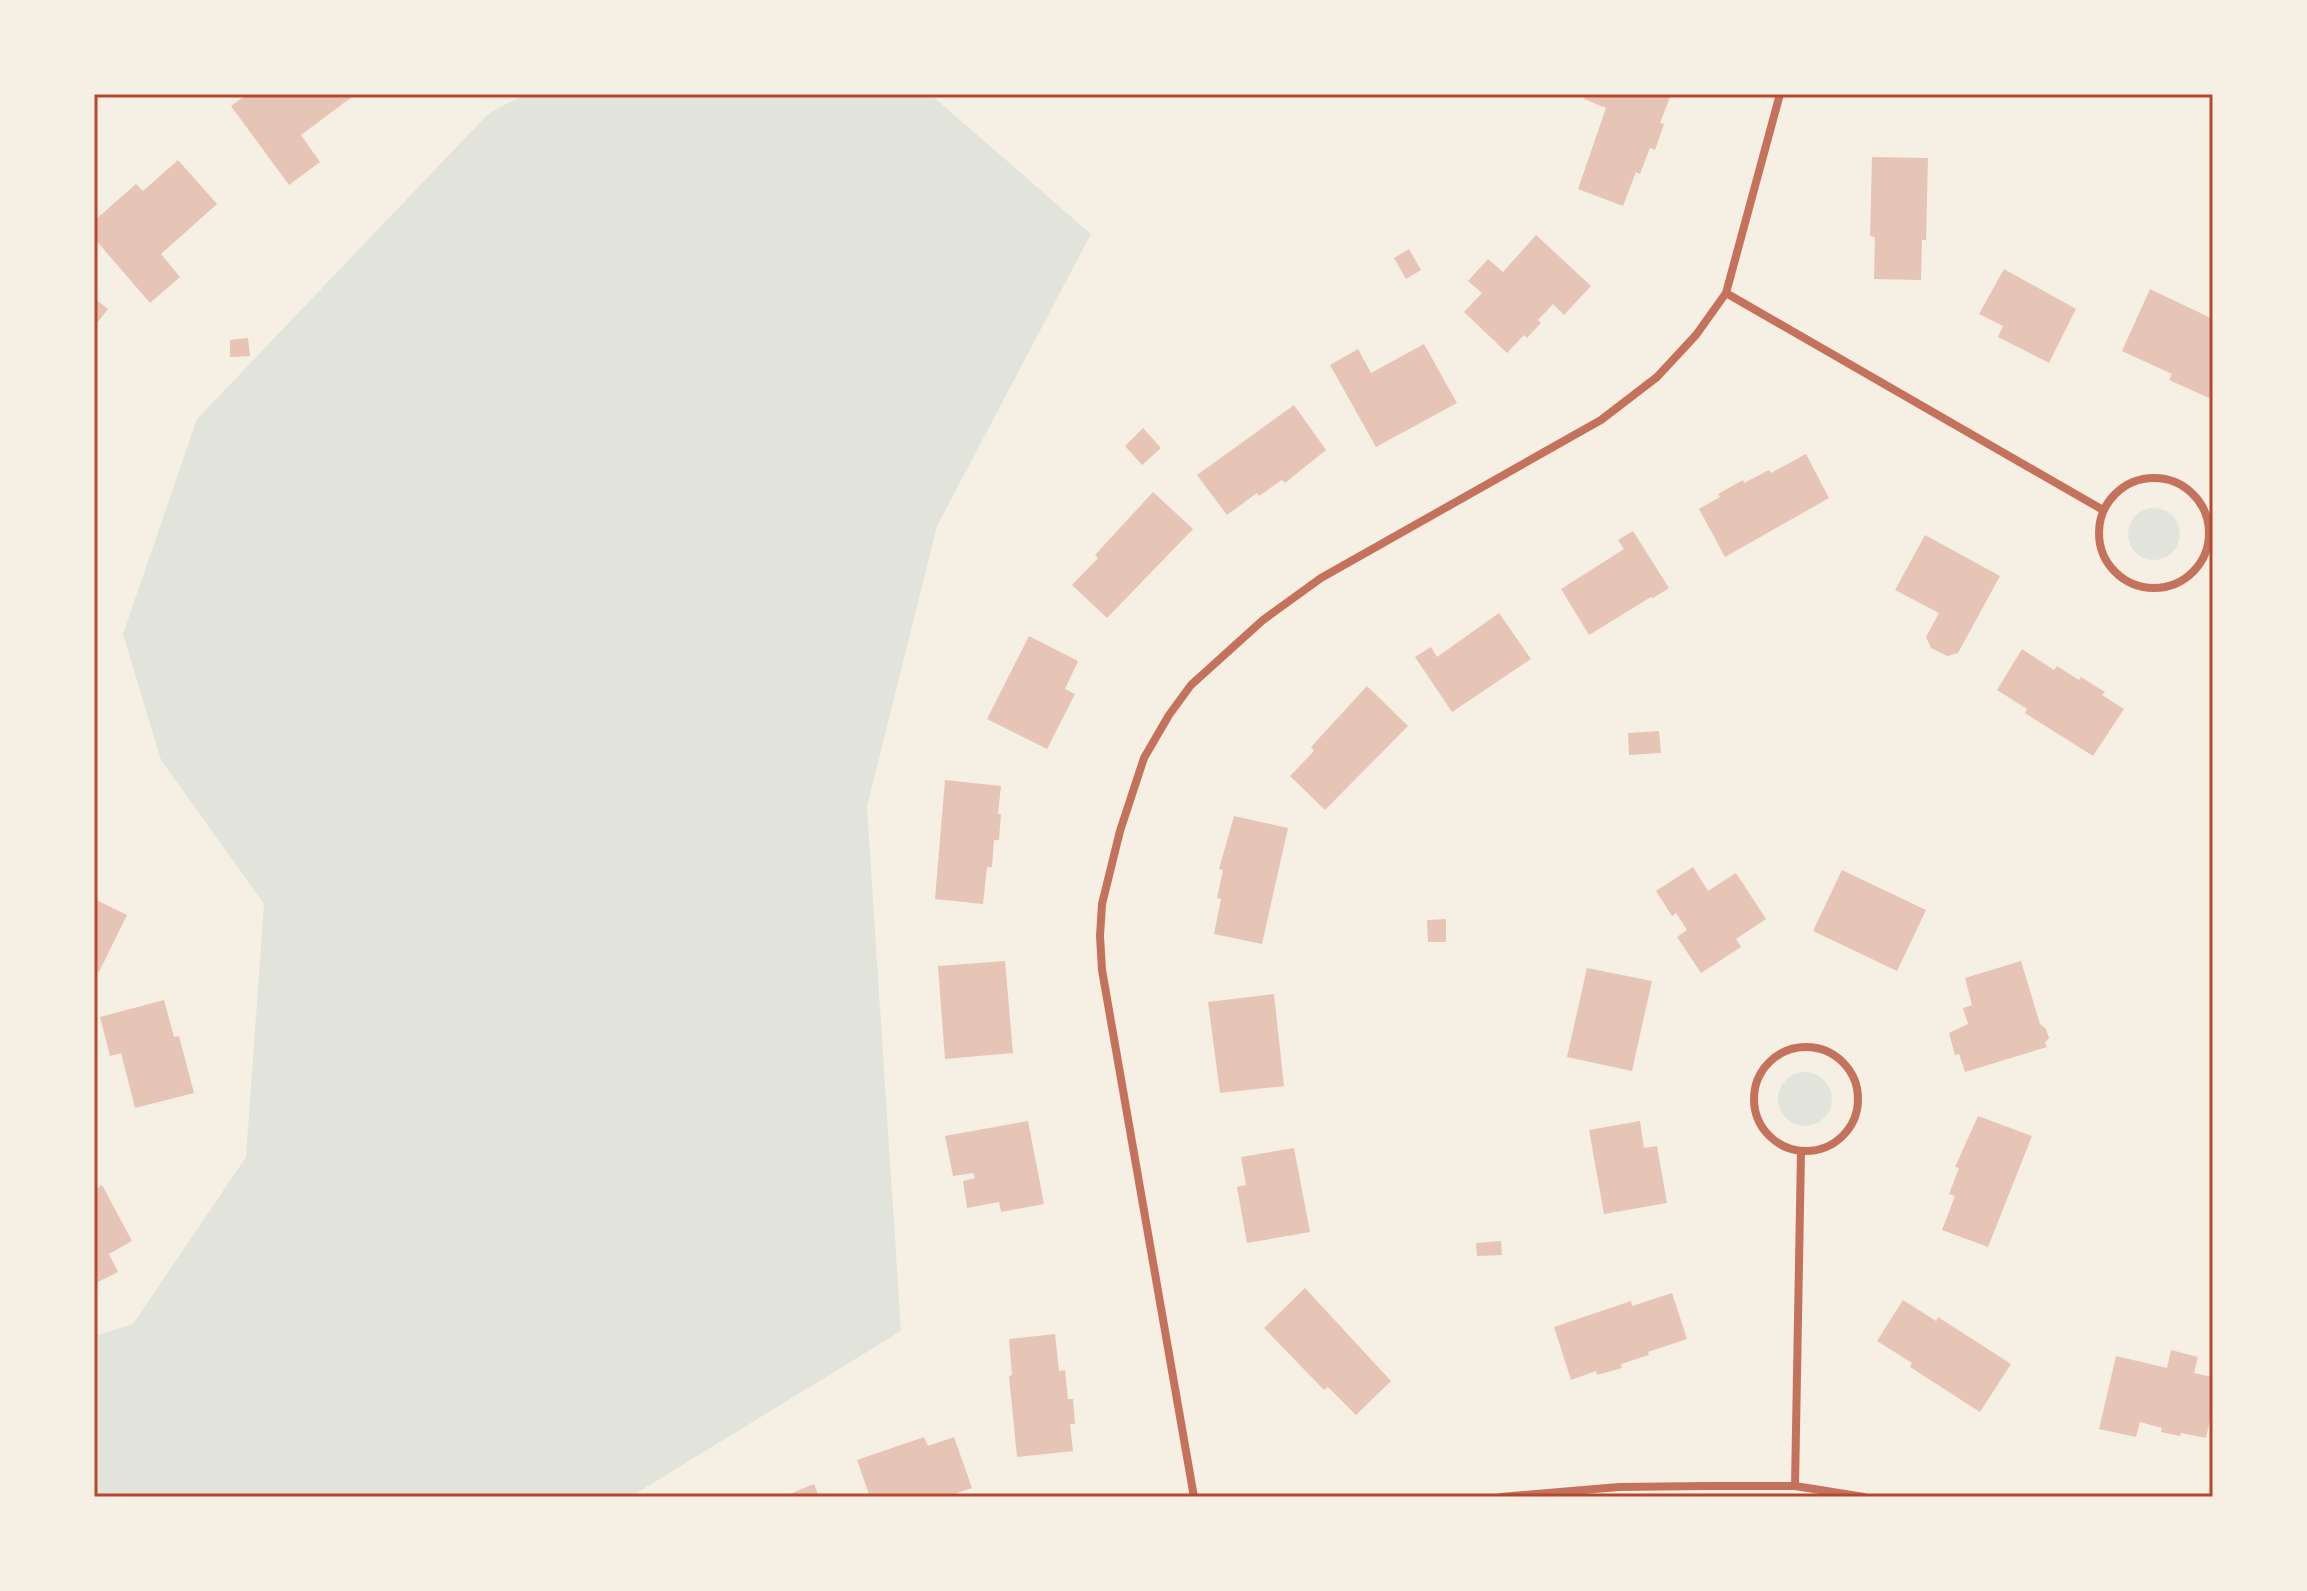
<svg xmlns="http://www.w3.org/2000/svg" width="2307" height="1591" viewBox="0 0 2307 1591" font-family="'Alegreya Sans',sans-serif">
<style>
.green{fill:#e2e4dc}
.building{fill:#e6c5b7}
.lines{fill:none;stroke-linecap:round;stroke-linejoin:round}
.minor{stroke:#c5725c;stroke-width:8}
.neatline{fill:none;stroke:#b5482f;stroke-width:3}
</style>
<rect width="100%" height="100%" fill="#f6efe4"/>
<path class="green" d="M 525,94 L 930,94 L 1091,234 L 937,526 L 867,807 L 901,1331 L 630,1497 L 94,1497 L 94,1336 L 133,1324 L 246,1157 L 264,904 L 161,760 L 123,634 L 197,419 L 488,114 Z
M2128 534a26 26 0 1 1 52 0a26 26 0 1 1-52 0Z
M1778 1099a27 27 0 1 1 54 0a27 27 0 1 1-54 0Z"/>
<path class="building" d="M 248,94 L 356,94 L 301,135 L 320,162 L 289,185 L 231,106 Z
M 1586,94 L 1663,94 L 1670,97 L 1660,123 L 1664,124 L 1655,150 L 1650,148 L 1640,174 L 1636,172 L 1623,206 L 1578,189 L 1606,108 L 1584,99 Z
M 1872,157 L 1928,158 L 1926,240 L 1922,240 L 1921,280 L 1874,279 L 1875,237 L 1870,236 Z
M 178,160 L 217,204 L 161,254 L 180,277 L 150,303 L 94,238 L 94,221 L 136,184 L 143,191 Z
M 1536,235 L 1591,286 L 1564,315 L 1553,304 L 1538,320 L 1541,323 L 1527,338 L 1524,335 L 1507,353 L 1464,312 L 1482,293 L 1468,281 L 1488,259 L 1503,272 Z
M 1409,249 L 1421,270 L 1406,279 L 1394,258 Z
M 2004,269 L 2076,309 L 2049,363 L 1998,337 L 2003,326 L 1979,314 Z
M 2150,289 L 2213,319 L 2213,391 L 2209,398 L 2169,380 L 2172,374 L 2122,351 Z
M 94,298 L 108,309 L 94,327 Z
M 248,338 L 250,356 L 230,357 L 230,340 Z
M 1424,344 L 1457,403 L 1376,447 L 1330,365 L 1358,349 L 1371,373 Z
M 1294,405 L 1326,450 L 1285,483 L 1282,480 L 1259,496 L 1257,493 L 1227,515 L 1197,475 Z
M 1143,428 L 1161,448 L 1142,465 L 1125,446 Z
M 1806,454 L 1829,498 L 1725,557 L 1699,509 L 1720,497 L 1718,494 L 1743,480 L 1744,483 L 1769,470 L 1771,473 Z
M 1153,492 L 1193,529 L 1107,618 L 1072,585 L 1098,558 L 1095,555 Z
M 1633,531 L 1669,588 L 1653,598 L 1651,597 L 1589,635 L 1561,589 L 1624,549 L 1618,540 Z
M 1925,535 L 2000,576 L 1958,653 L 1947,656 L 1931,648 L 1926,637 L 1939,613 L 1895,590 Z
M 1499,613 L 1531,659 L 1452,712 L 1415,657 L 1431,647 L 1437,657 Z
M 1029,636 L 1078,661 L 1065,689 L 1075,694 L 1047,749 L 987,719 Z
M 2022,649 L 2054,670 L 2057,666 L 2079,680 L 2081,677 L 2105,692 L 2102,695 L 2124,709 L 2093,756 L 2025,713 L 2027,709 L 1997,690 Z
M 1367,686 L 1408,726 L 1325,810 L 1290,776 L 1314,751 L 1311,747 Z
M 1659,731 L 1661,753 L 1629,755 L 1628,733 Z
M 945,780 L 1001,786 L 998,814 L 1001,814 L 999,840 L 994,840 L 992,867 L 987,867 L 983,904 L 935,899 Z
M 1234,816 L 1288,828 L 1262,944 L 1214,934 L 1221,899 L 1217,898 L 1223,870 L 1219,869 Z
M 1693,867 L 1708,891 L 1736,873 L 1766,919 L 1736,939 L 1741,947 L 1701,973 L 1677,937 L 1687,930 L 1676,913 L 1672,916 L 1656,891 Z
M 1842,870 L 1926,910 L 1897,971 L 1813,931 Z
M 94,899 L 127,915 L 99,972 L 94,970 Z
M 1446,919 L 1446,942 L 1428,942 L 1427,920 Z
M 1005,961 L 1013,1053 L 945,1059 L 938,966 Z
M 2021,961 L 2040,1024 L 2046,1029 L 2049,1038 L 2045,1043 L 2047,1047 L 1965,1072 L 1959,1054 L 1955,1055 L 1949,1033 L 1968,1024 L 1963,1008 L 1972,1005 L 1965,978 Z
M 1587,968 L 1652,981 L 1632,1071 L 1567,1057 Z
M 1274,994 L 1284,1086 L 1220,1093 L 1208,1002 Z
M 164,1000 L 174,1037 L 179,1036 L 194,1093 L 135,1108 L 121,1053 L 110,1056 L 100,1017 Z
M 1978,1116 L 2032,1136 L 1988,1247 L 1942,1230 L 1955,1196 L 1949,1194 L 1959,1168 L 1955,1167 Z
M 1028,1121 L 1044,1204 L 1001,1212 L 999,1202 L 967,1208 L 963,1181 L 975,1178 L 973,1173 L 953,1176 L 945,1136 Z
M 1640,1121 L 1644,1148 L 1657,1146 L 1667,1203 L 1604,1214 L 1589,1130 Z
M 1294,1148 L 1310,1232 L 1247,1243 L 1237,1187 L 1246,1185 L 1241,1157 Z
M 102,1185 L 132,1241 L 109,1254 L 118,1272 L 94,1284 L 94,1190 Z
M 1501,1241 L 1502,1255 L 1477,1256 L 1476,1243 Z
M 1305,1288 L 1391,1381 L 1356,1415 L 1328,1387 L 1324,1390 L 1264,1328 Z
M 1672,1293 L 1687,1339 L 1648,1352 L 1649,1355 L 1621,1364 L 1622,1368 L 1597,1375 L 1596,1371 L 1571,1380 L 1554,1327 L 1631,1301 L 1632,1306 Z
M 1903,1300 L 1936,1321 L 1938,1317 L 2011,1364 L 1980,1412 L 1910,1367 L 1912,1363 L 1877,1341 Z
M 1055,1334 L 1059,1371 L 1065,1370 L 1068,1399 L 1073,1399 L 1075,1424 L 1070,1424 L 1073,1451 L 1017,1457 L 1009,1376 L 1012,1375 L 1009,1339 Z
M 2171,1350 L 2198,1357 L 2194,1373 L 2213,1377 L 2213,1406 L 2206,1438 L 2181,1433 L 2180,1436 L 2161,1432 L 2162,1428 L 2140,1422 L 2136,1437 L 2099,1429 L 2116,1356 L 2167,1368 Z
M 924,1437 L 928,1446 L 954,1437 L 972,1488 L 945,1497 L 870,1497 L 857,1460 Z
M 814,1484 L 819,1497 L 782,1497 Z"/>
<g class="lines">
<path class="minor" d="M 1726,293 L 2103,510
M2099 533a55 55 0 1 1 110 0a55 55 0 1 1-110 0Z
M1754 1099a52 52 0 1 1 104 0a52 52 0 1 1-104 0Z
M 1795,1486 L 1801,1152
M 1194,1497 L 1102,970 L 1100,936 L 1102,904 L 1120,831 L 1144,758 L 1169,715 L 1191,685 L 1263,620 L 1321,578 L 1601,420 L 1657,377 L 1696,335 L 1726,293 L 1780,94
M 1501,1497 L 1619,1487 L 1706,1486 L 1795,1486 L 1864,1497"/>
</g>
<rect width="2307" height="1591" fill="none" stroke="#f6efe4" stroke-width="192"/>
<rect x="96" y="96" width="2115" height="1399" class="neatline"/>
</svg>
